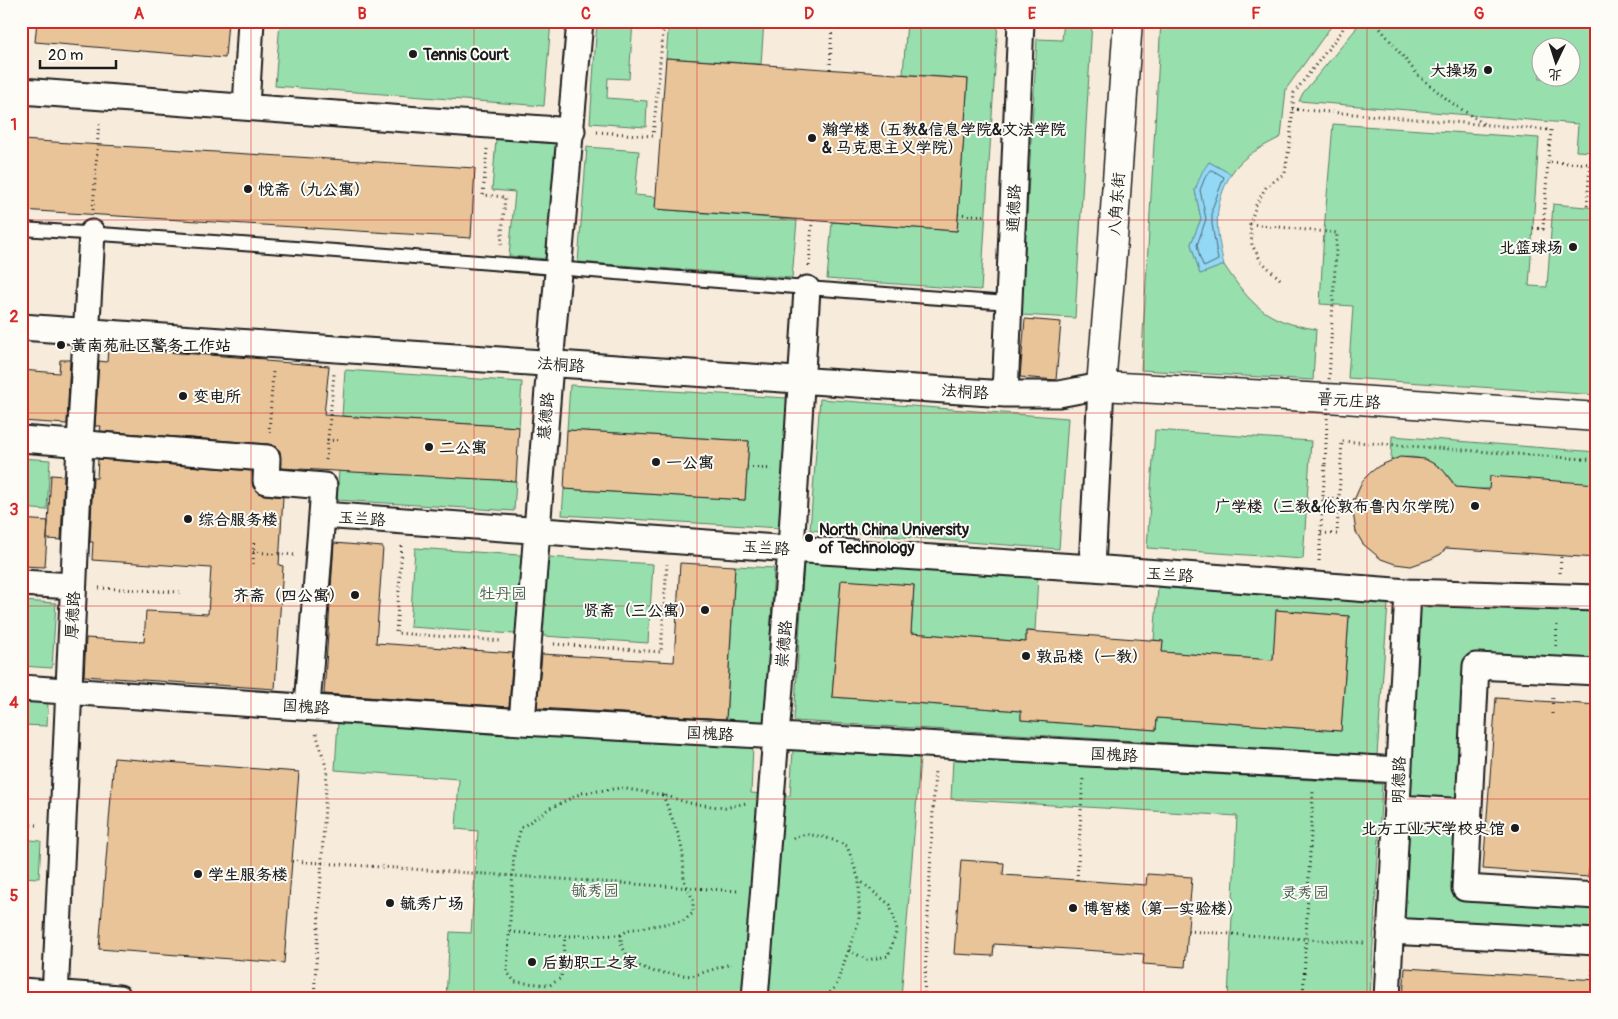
<svg xmlns="http://www.w3.org/2000/svg" width="1618" height="1019" viewBox="0 0 1618 1019" font-family="Pangolin,'LXGW WenKai TC',sans-serif">
<style>
.green{fill:#97dfad;stroke:#5a7e64;fill-rule:evenodd}
.water{fill:#93d8f5;stroke:#638d9e}
.lines{fill:none;stroke-linecap:round;stroke-linejoin:round}
.shore{stroke:#4c6773;stroke-width:1}
.building{fill:#e9c499;stroke:#1c1c1c}
.service-casing{stroke:#1c1c1c;stroke-width:16}
.minor-casing{stroke:#1c1c1c;stroke-width:29}
.tertiary-casing{stroke:#1c1c1c;stroke-width:31}
.path{stroke:#1c1c1c;stroke-width:3;stroke-dasharray:1 4;stroke-linecap:butt}
.service{stroke:#fdfcf7;stroke-width:12}
.minor{stroke:#fdfcf7;stroke-width:25}
.tertiary{stroke:#fdfcf7;stroke-width:28}
.path-bridge{stroke:#1c1c1c;stroke-width:3;stroke-dasharray:1 4;stroke-linecap:butt}
.grid{fill:none;stroke:#d62828;stroke-width:1;stroke-opacity:0.55}
.poi-dot{fill:#1c1c1c;stroke:#fdfcf7;stroke-width:2}
.labels{text-anchor:middle;stroke-width:4;stroke-linejoin:round;paint-order:stroke}
.poi-label{font-size:16px;font-weight:bold;fill:#1c1c1c;stroke:#fdfcf7;text-anchor:start}
.street-label{font-size:16px;fill:#1c1c1c;stroke:#fdfcf7}
.park-label{font-size:16px;fill:#47604f;stroke:#fdfcf7}
.neatline{fill:none;stroke:#d62828;stroke-width:2}
.grid-label{font-size:16px;text-anchor:middle;font-weight:bold;fill:#d62828}
</style>
<rect width="100%" height="100%" fill="#f7ebdb"/>
<filter id="ink" filterUnits="userSpaceOnUse"><feTurbulence type="fractalNoise" baseFrequency=".02" numOctaves="2"/><feDisplacementMap in="SourceGraphic" scale="10" xChannelSelector="R" yChannelSelector="G"/><feConvolveMatrix kernelMatrix="1 2 1 2 8 2 1 2 1" color-interpolation-filters="sRGB"/></filter>
<g filter="url(#ink)">
<path class="green" d="M 280,21 L 551,21 L 544,106 L 275,86 Z
M 597,21 L 633,21 L 629,79 L 608,78 L 607,98 L 647,101 L 646,127 L 590,123 Z
M 669,21 L 764,21 L 761,64 L 666,58 Z
M 907,21 L 998,21 L 981,290 L 827,279 L 832,222 L 957,231 L 968,79 L 903,74 Z
M 1064,21 L 1092,21 L 1075,318 L 1021,315 L 1037,39 L 1062,40 Z
M 1161,21 L 1335,21 L 1286,89 L 1281,137 C 1262,147 1243,155 1231,174 L 1209,162 L 1195,190 L 1201,219 L 1191,244 L 1200,274 L 1224,265 C 1251,305 1266,322 1316,329 L 1313,380 L 1141,370 Z
M 1359,21 L 1597,21 L 1597,152 L 1576,151 L 1578,124 L 1299,101 L 1303,93 L 1355,30 ZM 1540,48 L 1570,48 L 1570,78 L 1540,78 Z
M 1333,124 L 1539,138 L 1529,286 L 1547,287 L 1553,204 L 1597,208 L 1597,395 L 1348,378 L 1353,306 L 1320,304 L 1324,231 Z
M 496,139 L 558,144 L 548,259 L 509,256 L 515,192 L 492,190 Z
M 587,147 L 639,151 L 635,195 L 656,197 L 655,209 L 797,220 L 792,278 L 578,262 Z
M 345,370 L 522,382 L 519,427 L 342,416 Z
M 570,385 L 787,398 L 780,528 L 562,515 L 564,489 L 745,500 L 749,441 L 567,430 Z
M 820,399 L 1068,418 L 1059,549 L 810,530 Z
M 1155,430 L 1311,441 L 1303,559 L 1147,548 Z
M 1392,436 L 1597,452 L 1597,484 L 1458,490 C 1443,464 1421,451 1391,460 Z
M 21,458 L 50,460 L 47,510 L 21,508 Z
M 339,470 L 516,481 L 514,511 L 337,500 Z
M 415,548 L 653,564 L 648,643 L 410,627 Z
M 804,561 L 1038,576 L 1035,631 L 1026,631 L 1026,642 L 911,633 L 914,585 L 841,581 L 832,697 L 1021,711 L 1021,720 L 1156,730 L 1157,718 L 1341,731 L 1349,616 L 1277,610 L 1273,660 L 1162,652 L 1163,641 L 1154,640 L 1158,587 L 1388,604 L 1377,755 L 794,721 Z
M 735,566 L 774,568 L 765,726 L 726,724 Z
M 21,601 L 56,603 L 52,668 L 21,666 Z
M 1416,601 L 1597,607 L 1597,662 L 1468,657 L 1459,799 L 1407,796 Z
M 21,700 L 48,702 L 47,726 L 21,725 Z
M 338,721 L 753,746 L 751,793 L 790,796 L 793,750 L 920,758 L 901,998 L 446,998 L 450,932 L 471,933 L 478,831 L 456,829 L 459,779 L 335,770 Z
M 953,759 L 1382,784 L 1370,998 L 1228,998 L 1237,816 L 951,799 Z
M 1406,829 L 1457,832 L 1454,897 L 1597,904 L 1597,935 L 1400,922 Z
M 21,839 L 41,841 L 39,878 L 21,877 Z"/>
<path class="water" d="M 1209,162 L 1231,174 C 1212,208 1216,229 1224,265 L 1200,274 L 1191,244 L 1201,219 L 1195,190 L 1202,172 Z"/>
<g class="lines">
<path class="shore" d="M 1212,170 L 1224,177 L 1212,209 L 1212,224 L 1218,260 L 1204,267 L 1200,258 L 1197,245 L 1206,219 L 1200,190 L 1206,175 Z"/>
</g>
<path class="building" d="M 37,21 L 228,21 L 225,58 L 35,42 Z
M 666,58 L 968,79 L 957,231 L 655,209 Z
M 21,140 L 475,168 L 471,238 L 21,210 Z
M 1025,319 L 1061,322 L 1056,380 L 1020,377 Z
M 108,348 L 265,359 L 265,361 L 329,366 L 324,415 L 519,427 L 516,481 L 281,468 L 280,451 L 275,446 L 268,444 L 100,431 L 101,426 L 95,426 L 99,361 L 107,362 Z
M 60,360 L 70,360 L 67,424 L 21,421 L 21,370 L 59,373 Z
M 567,430 L 749,441 L 745,500 L 564,489 Z
M 1400,457 L 1425,459 L 1436,465 L 1443,470 L 1456,487 L 1489,490 L 1490,476 L 1597,484 L 1597,558 L 1446,548 L 1441,554 L 1431,559 L 1411,566 L 1395,564 L 1381,559 L 1363,544 L 1356,532 L 1353,512 L 1354,500 L 1363,480 L 1371,472 L 1379,466 Z
M 98,459 L 252,471 L 253,487 L 258,493 L 265,495 L 283,497 L 279,565 L 283,566 L 275,689 L 84,676 L 86,638 L 144,642 L 146,611 L 208,614 L 211,568 L 92,560 L 93,542 L 90,542 L 93,478 L 97,478 Z
M 51,475 L 64,476 L 61,540 L 47,539 Z
M 21,519 L 48,521 L 45,567 L 21,566 Z
M 334,543 L 383,547 L 376,643 L 513,653 L 509,707 L 324,694 Z
M 680,563 L 735,566 L 726,719 L 537,708 L 542,654 L 674,662 Z
M 841,580 L 914,585 L 911,633 L 1026,642 L 1026,631 L 1095,636 L 1163,641 L 1162,652 L 1273,660 L 1276,610 L 1349,616 L 1341,731 L 1157,718 L 1156,730 L 1021,720 L 1021,711 L 832,697 Z
M 1496,698 L 1597,705 L 1597,868 L 1589,868 L 1588,877 L 1483,869 Z
M 114,758 L 299,772 L 284,963 L 99,949 Z
M 961,860 L 1004,863 L 1003,875 L 1077,880 L 1146,885 L 1147,874 L 1192,877 L 1185,967 L 1143,964 L 1144,954 L 994,944 L 993,956 L 954,954 Z
M 1405,968 L 1597,980 L 1597,998 L 1403,998 Z"/>
<g class="lines">
<g class="service-casing">
<path id="service" d="M 21,229 C 351,249 680,280 1009,303"/>
</g>
<g class="minor-casing">
<path id="minor" d="M 21,91 L 572,131
M 246,107 L 251,21
M 21,327 L 336,349 L 1005,394 L 1059,394 L 1101,386 L 1092,568
M 1005,394 L 1021,21
M 21,439 L 267,458 L 266,481 L 324,486 L 322,515 L 791,549 L 1092,568 L 1408,592 L 1597,598
M 21,583 L 73,586
M 1597,672 L 1476,666 L 1465,888 L 1597,896
M 21,688 L 522,722 L 1399,770
M 307,706 L 322,515
M 522,722 L 550,364 L 580,21
M 1397,808 L 1468,812
M 1390,931 L 1597,942
M 21,991 L 119,998
M 55,998 L 80,443 L 92,233
M 755,998 L 791,549 L 807,289
M 1387,998 L 1408,592"/>
</g>
<g class="tertiary-casing">
<path id="tertiary" d="M 1128,21 L 1112,253 L 1101,386 L 1344,399 L 1597,417"/>
</g>
<path class="path" d="M 1374,21 L 1418,75 L 1449,101 L 1484,124
M 830,69 L 832,21
M 1292,109 L 1551,130 L 1548,162 L 1590,164 L 1587,207
M 597,132 L 653,136 L 664,21
M 487,149 L 483,195 L 505,197 L 501,246
M 93,210 L 99,121
M 958,214 L 987,216
M 1250,224 L 1337,233 L 1332,320
M 1533,228 L 1543,229 L 1548,162
M 809,266 L 812,221
M 1280,279 L 1261,261 L 1252,245 L 1250,224 L 1256,205 L 1266,187 L 1285,173 L 1290,141 L 1294,93 L 1342,31 L 1346,21
M 269,433 L 273,371
M 327,440 L 341,441
M 326,460 L 334,374
M 747,467 L 772,469
M 1323,499 L 1354,500
M 1321,533 L 1337,534 L 1342,441 L 1597,460
M 402,546 L 396,633 L 502,641
M 253,552 L 295,555
M 1319,561 L 1325,464
M 253,564 L 254,542
M 1560,573 L 1561,556
M 99,588 L 180,592
M 554,644 L 661,652 L 667,564
M 1556,646 L 1557,622
M 1552,714 L 1553,694
M 663,795 L 680,839 L 683,855 L 684,880 L 693,900 L 693,913 L 683,921 L 628,930 L 621,935 L 621,944 L 631,963 L 655,972 L 692,976 L 730,964 L 731,965
M 21,824 L 37,825
M 793,838 C 807,830 833,839 847,846 L 859,880 L 859,920 L 836,986 L 825,998
M 292,861 L 738,891
M 1077,880 L 1083,778
M 1188,931 L 1364,943
M 510,932 L 565,936
M 621,935 L 565,936 L 561,978 L 550,985 L 515,982 L 507,972 L 514,853 L 521,828 L 550,808 L 582,793 L 621,788 L 663,795 L 689,803 L 725,808 L 746,803
M 849,950 L 867,960 L 888,956 L 897,930 L 890,905 L 859,880
M 1592,980 L 1593,965
M 314,998 L 327,770 L 316,733
M 924,998 L 935,769
M 1303,998 L 1313,791"/>
<use href="#service" class="service"/>
<use href="#minor" class="minor"/>
<use href="#tertiary" class="tertiary"/>
<path class="path-bridge" d="M 1325,464 L 1332,320"/>
</g>
</g>
<path class="grid" d="M 251,21 L 251,998M 474,21 L 474,998M 697,21 L 697,998M 921,21 L 921,998M 1144,21 L 1144,998M 1367,21 L 1367,998M 21,220 L 1597,220M 21,413 L 1597,413M 21,606 L 1597,606M 21,799 L 1597,799"/>
<g class="poi-dot">
<circle cx="413" cy="54" r="5"/>
<circle cx="1488" cy="70" r="5"/>
<circle cx="812" cy="138" r="5"/>
<circle cx="248" cy="189" r="5"/>
<circle cx="1573" cy="247" r="5"/>
<circle cx="61" cy="345" r="5"/>
<circle cx="183" cy="396" r="5"/>
<circle cx="429" cy="447" r="5"/>
<circle cx="656" cy="462" r="5"/>
<circle cx="1475" cy="506" r="5"/>
<circle cx="188" cy="519" r="5"/>
<circle cx="809" cy="538" r="5"/>
<circle cx="355" cy="595" r="5"/>
<circle cx="705" cy="610" r="5"/>
<circle cx="1026" cy="656" r="5"/>
<circle cx="1515" cy="828" r="5"/>
<circle cx="198" cy="874" r="5"/>
<circle cx="390" cy="903" r="5"/>
<circle cx="1073" cy="908" r="5"/>
<circle cx="532" cy="962" r="5"/>
</g>
<g class="labels">
<g class="poi-label">
<text x="423" y="60">Tennis Court</text>
<text x="1478" y="76" text-anchor="end">大操场</text>
<text x="822" y="135">瀚学楼（五教&amp;信息学院&amp;文法学院<tspan x="822" dy="18">&amp; 马克思主义学院）</tspan></text>
<text x="258" y="195">悦斋（九公寓）</text>
<text x="1563" y="253" text-anchor="end">北篮球场</text>
<text x="71" y="351">黄南苑社区警务工作站</text>
<text x="193" y="402">变电所</text>
<text x="439" y="453">二公寓</text>
<text x="666" y="468">一公寓</text>
<text x="1465" y="512" text-anchor="end">广学楼（三教&amp;伦敦布鲁内尔学院）</text>
<text x="198" y="525">综合服务楼</text>
<text x="819" y="535">North China University<tspan x="819" dy="18">of Technology</tspan></text>
<text x="345" y="601" text-anchor="end">齐斋（四公寓）</text>
<text x="695" y="616" text-anchor="end">贤斋（三公寓）</text>
<text x="1036" y="662">敦品楼（一教）</text>
<text x="1505" y="834" text-anchor="end">北方工业大学校史馆</text>
<text x="208" y="880">学生服务楼</text>
<text x="400" y="909">毓秀广场</text>
<text x="1083" y="914">博智楼（第一实验楼）</text>
<text x="542" y="968">后勤职工之家</text>
</g>
<g class="street-label">
<text transform="translate(1116 204) rotate(-86)" y="6">八角东街</text>
<text transform="translate(1013 208) rotate(-88)" y="6">通德路</text>
<text transform="translate(561 364) rotate(4)" y="6">法桐路</text>
<text transform="translate(965 391) rotate(4)" y="6">法桐路</text>
<text transform="translate(1349 400) rotate(4)" y="6">晋元庄路</text>
<text transform="translate(545 416) rotate(-85)" y="6">慧德路</text>
<text transform="translate(362 518) rotate(4)" y="6">玉兰路</text>
<text transform="translate(766 547) rotate(4)" y="6">玉兰路</text>
<text transform="translate(1170 574) rotate(4)" y="6">玉兰路</text>
<text transform="translate(72 615) rotate(-87)" y="6">厚德路</text>
<text transform="translate(783 644) rotate(-85)" y="6">崇德路</text>
<text transform="translate(306 706) rotate(4)" y="6">国槐路</text>
<text transform="translate(710 733) rotate(3)" y="6">国槐路</text>
<text transform="translate(1114 754) rotate(3)" y="6">国槐路</text>
<text transform="translate(1398 780) rotate(-88)" y="6">明德路</text>
</g>
<g class="park-label">
<text x="503" y="599">牡丹园</text>
<text x="595" y="896">毓秀园</text>
<text x="1305" y="898">灵秀园</text>
</g>
</g>
<rect width="1618" height="1019" fill="none" stroke="#fdfcf7" stroke-width="55"/>
<g transform="translate(1556 62) rotate(184)"><circle r="24" fill="#fdfcf7" stroke="#a3a29f"/>
<path d="M0-4L9 19L0 12L-9 19Z" fill="#1c1c1c"/>
<text y="-8" font-size="14" font-weight="bold" text-anchor="middle" fill="#1c1c1c">北</text>
</g>
<path d="M40 60v8h76v-8" fill="none" stroke="#1c1c1c" stroke-width="2.5"/>
<text x="48" y="60" font-size="15" fill="#1c1c1c" stroke="#fdfcf7" stroke-width="4" paint-order="stroke">20 m</text>
<rect x="28" y="28" width="1562" height="964" class="neatline"/>
<g class="grid-label">
<text x="139" y="19">A</text>
<text x="362" y="19">B</text>
<text x="586" y="19">C</text>
<text x="809" y="19">D</text>
<text x="1032" y="19">E</text>
<text x="1256" y="19">F</text>
<text x="1479" y="19">G</text>
<text x="14" y="130">1</text>
<text x="14" y="322">2</text>
<text x="14" y="515">3</text>
<text x="14" y="708">4</text>
<text x="14" y="901">5</text>
</g>
</svg>
